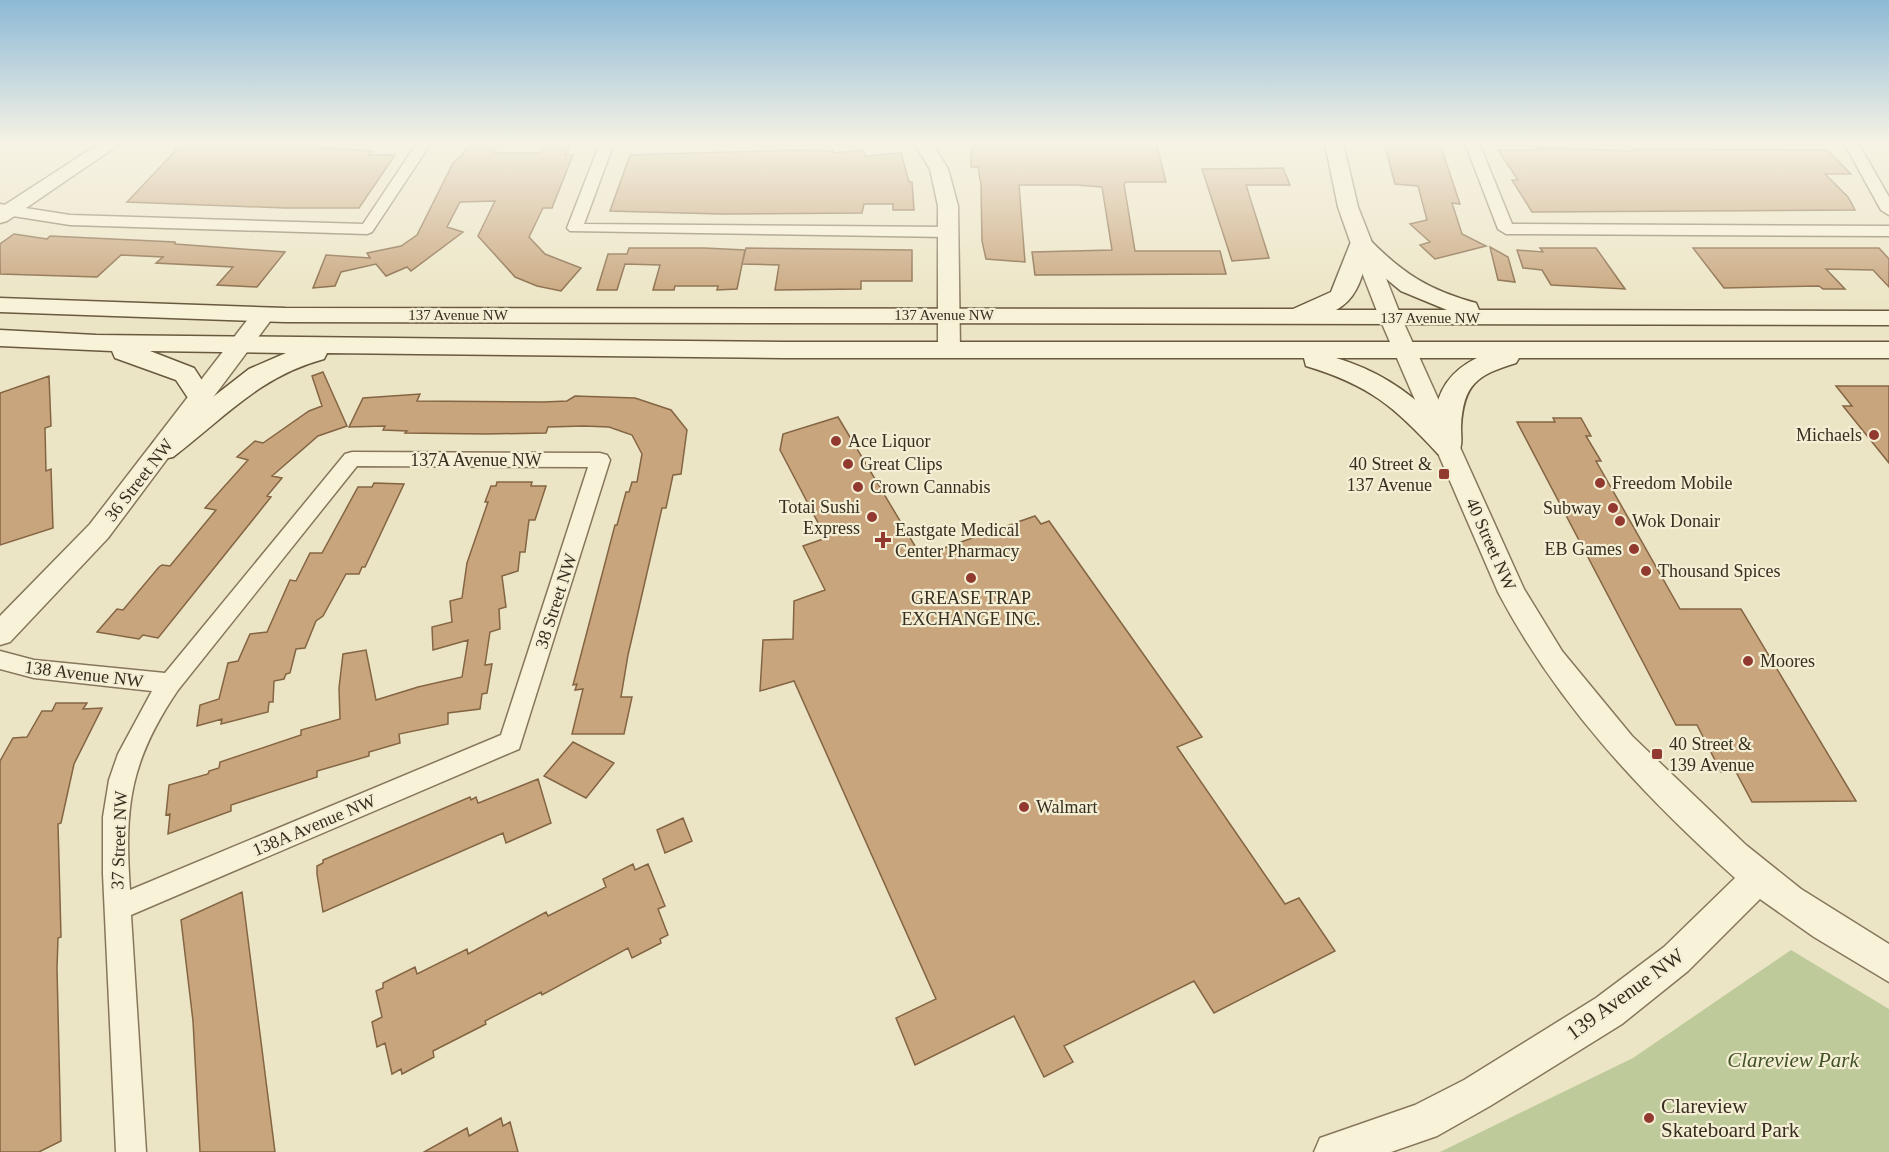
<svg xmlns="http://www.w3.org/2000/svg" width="1889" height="1152" viewBox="0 0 1889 1152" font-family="Georgia,serif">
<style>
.green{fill:#beca99}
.building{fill:#c8a57d;stroke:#846543;stroke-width:1.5}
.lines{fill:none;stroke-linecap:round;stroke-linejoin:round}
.minor-casing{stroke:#86775c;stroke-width:3}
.tertiary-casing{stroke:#86775c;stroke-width:3}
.secondary-casing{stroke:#68593f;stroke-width:3}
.minor{fill:#f7f2d8;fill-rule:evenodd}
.tertiary{fill:#f7f2d8;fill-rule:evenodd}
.secondary{fill:#f7f2d8;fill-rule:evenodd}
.poi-dot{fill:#923a2f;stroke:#f4efd4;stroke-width:2}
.labels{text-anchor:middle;stroke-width:4.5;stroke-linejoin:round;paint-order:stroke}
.far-street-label{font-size:15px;fill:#372e1f;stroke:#f4efd4}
.poi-label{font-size:18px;fill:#372e1f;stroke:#f4efd4;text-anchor:start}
.street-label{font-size:18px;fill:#372e1f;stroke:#f4efd4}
.near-street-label{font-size:21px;fill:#372e1f;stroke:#f4efd4}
.near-park-label{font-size:21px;font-style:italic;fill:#425227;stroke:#f4efd4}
.near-poi-label{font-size:21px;fill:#372e1f;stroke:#f4efd4;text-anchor:start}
</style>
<rect width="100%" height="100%" fill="#ece5c5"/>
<path class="green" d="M 1791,950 L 1889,1009 L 1889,1152 L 1440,1152 L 1633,1058 Z"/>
<path class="building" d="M 183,143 L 268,143 L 373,151 L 369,155 L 395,155 L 359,208 L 285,208 L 127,202 Z
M 469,143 L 498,143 L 493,153 L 540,153 L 545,143 L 570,145 L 565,155 L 573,155 L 552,208 L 543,208 L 529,237 L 545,254 L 581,268 L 561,291 L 537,286 L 515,277 L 478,236 L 495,201 L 460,202 L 447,227 L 463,232 L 411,271 L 407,267 L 386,276 L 376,264 L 341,272 L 335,286 L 313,288 L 326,255 L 370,258 L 367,253 L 401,246 L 417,235 L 453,163 L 462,155 Z
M 987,143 L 1156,143 L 1166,182 L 1126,182 L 1124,184 L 1135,251 L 1220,251 L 1226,274 L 1035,275 L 1032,252 L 1112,250 L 1102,187 L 1076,185 L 1019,185 L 1025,262 L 986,259 L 982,241 L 981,185 L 978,167 L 971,167 L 971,147 Z
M 1384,143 L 1438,146 L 1442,150 L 1460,204 L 1452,203 L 1462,234 L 1486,246 L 1435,259 L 1420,245 L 1430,242 L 1410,224 L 1427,220 L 1418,186 L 1395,184 Z
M 1535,147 L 1634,151 L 1633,149 L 1827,150 L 1851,174 L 1825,174 L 1848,197 L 1855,210 L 1532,212 L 1512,180 L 1518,180 L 1498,150 L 1538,150 Z
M 797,150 L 833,151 L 833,153 L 863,150 L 865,156 L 901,153 L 909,182 L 912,182 L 914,210 L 893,210 L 893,204 L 864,204 L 862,213 L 721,214 L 610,211 L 630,155 Z
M 1283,168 L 1290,185 L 1246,185 L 1269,258 L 1232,261 L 1202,169 Z
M 14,234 L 47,239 L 50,236 L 175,242 L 175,244 L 285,252 L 257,287 L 217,285 L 233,267 L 156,263 L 163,257 L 121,255 L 97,277 L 0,274 L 0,244 Z
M 1490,247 L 1508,257 L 1515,282 L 1498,280 Z
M 629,248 L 704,248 L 745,250 L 737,289 L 717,290 L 718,286 L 675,286 L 674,290 L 653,290 L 660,265 L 625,264 L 617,290 L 597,290 L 608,254 L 627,254 Z
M 746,248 L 912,250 L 912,281 L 861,281 L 861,289 L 775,290 L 779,265 L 742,264 Z
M 1540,248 L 1596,248 L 1625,289 L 1551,285 L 1542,270 L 1523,268 L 1517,250 L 1543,252 Z
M 1693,248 L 1879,248 L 1889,259 L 1889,287 L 1873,270 L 1826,269 L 1845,289 L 1823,289 L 1819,286 L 1724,288 Z
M 323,372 L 347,426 L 318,436 L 272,476 L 282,478 L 267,496 L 271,497 L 158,638 L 143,635 L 139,639 L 97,632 L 117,609 L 123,610 L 159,567 L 162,565 L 170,566 L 216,510 L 205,508 L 248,460 L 237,457 L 255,441 L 263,443 L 309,411 L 322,406 L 312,376 Z
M 49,376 L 51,426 L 45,428 L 46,471 L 51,469 L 53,528 L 0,545 L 0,393 Z
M 1836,386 L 1889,386 L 1889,463 L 1843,406 L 1852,406 Z
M 420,394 L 417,401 L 543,402 L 567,401 L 575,396 L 635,398 L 671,410 L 687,430 L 681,474 L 673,475 L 666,508 L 662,508 L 628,655 L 621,697 L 632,697 L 624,734 L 572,734 L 583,689 L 575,690 L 577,684 L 573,685 L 615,525 L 617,525 L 626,492 L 629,492 L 632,482 L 637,482 L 642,454 L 632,435 L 609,427 L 584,426 L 548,427 L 546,433 L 486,434 L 405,433 L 407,431 L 383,430 L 385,426 L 349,427 L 363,398 Z
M 838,417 L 921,556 L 1035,516 L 1041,524 L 1049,521 L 1202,737 L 1177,747 L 1285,904 L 1299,898 L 1335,951 L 1214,1013 L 1194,981 L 1064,1046 L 1073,1062 L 1044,1077 L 1014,1016 L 915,1065 L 896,1018 L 936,999 L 794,681 L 760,691 L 763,640 L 793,639 L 794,601 L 825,590 L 803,546 L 826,538 L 780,450 L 783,434 Z
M 1553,418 L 1581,418 L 1591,436 L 1586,436 L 1601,461 L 1596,461 L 1680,609 L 1741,609 L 1856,801 L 1752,802 L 1736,772 L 1721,772 L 1697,725 L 1676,725 L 1517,422 L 1555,422 Z
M 497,482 L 532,482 L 531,486 L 546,486 L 535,520 L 529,520 L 525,552 L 520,552 L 518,571 L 502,576 L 506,607 L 499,609 L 500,629 L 490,632 L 485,665 L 492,664 L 487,693 L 482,694 L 480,709 L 448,713 L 448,724 L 399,734 L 400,743 L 369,752 L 369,756 L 317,771 L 317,777 L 231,805 L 231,811 L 168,834 L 170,814 L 166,815 L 169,785 L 208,774 L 209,771 L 219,768 L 220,762 L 301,735 L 301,730 L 340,719 L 339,688 L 343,654 L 366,650 L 376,700 L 418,687 L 462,677 L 468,640 L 433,650 L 432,627 L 452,622 L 450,601 L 462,598 L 467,563 L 488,502 L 485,502 L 491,486 L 496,486 Z
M 374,483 L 404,484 L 365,567 L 362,567 L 359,574 L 346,574 L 323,616 L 316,621 L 305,648 L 296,649 L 290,673 L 286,674 L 284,679 L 274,681 L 273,702 L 269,702 L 268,712 L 221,724 L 222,719 L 197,726 L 200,705 L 219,699 L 228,663 L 238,661 L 250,634 L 267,632 L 290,580 L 296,581 L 310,553 L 322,553 L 358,487 L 372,487 Z
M 56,703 L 87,703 L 83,709 L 102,708 L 74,764 L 61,823 L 58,824 L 61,937 L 58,938 L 57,968 L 61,1141 L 39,1152 L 0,1152 L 0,761 L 13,738 L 27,737 L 42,711 L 52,711 Z
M 573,742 L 614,763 L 586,798 L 544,776 Z
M 538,779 L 551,823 L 506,843 L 503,833 L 323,912 L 317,874 L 317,866 L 323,863 L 323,860 L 470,797 L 471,800 L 476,797 L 478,803 L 481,802 Z
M 683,818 L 692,841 L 665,853 L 657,830 Z
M 633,864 L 635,870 L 648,864 L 665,906 L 658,909 L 668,935 L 660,939 L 661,943 L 632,958 L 628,948 L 542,995 L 541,992 L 485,1021 L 486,1024 L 433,1051 L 434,1057 L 402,1074 L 401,1069 L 392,1074 L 385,1043 L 377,1047 L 372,1022 L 382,1017 L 376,991 L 383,988 L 383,983 L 415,967 L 417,974 L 467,949 L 468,954 L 546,912 L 548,916 L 606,887 L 603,879 Z
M 242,892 L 275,1152 L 200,1152 L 193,1021 L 181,920 Z
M 501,1118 L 503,1126 L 510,1122 L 518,1152 L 424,1152 L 467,1128 L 469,1136 Z"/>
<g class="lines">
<g class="minor-casing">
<path id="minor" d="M 417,143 L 431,143 L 372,232 L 367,234 L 70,225 L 0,214 L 0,204 L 70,215 L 363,224 Z
M 600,143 L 614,143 L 584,224 L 947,227 L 955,232 L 947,237 L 570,231 L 567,228 Z
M 1465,143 L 1479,143 L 1512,224 L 1889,226 L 1889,236 L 1506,234 L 1498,229 Z
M 1844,143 L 1858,143 L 1889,197 L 1889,215 L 1881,210 Z
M 352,452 L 600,453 L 607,455 L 610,460 L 519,749 L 131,915 L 146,1152 L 116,1152 L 103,874 L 103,817 L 109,780 L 118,754 L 152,691 L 34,678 L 0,669 L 0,651 L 34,660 L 165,673 L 345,454 ZM 357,466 L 588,467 L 501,735 L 130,890 C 124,806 130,761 178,690 Z"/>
</g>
<g class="tertiary-casing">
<path id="tertiary" d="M 100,143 L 121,143 L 7,221 L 0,223 L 0,208 Z
M 914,143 L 932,143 L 948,169 L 958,206 L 960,350 L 957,355 L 941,355 L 938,350 L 938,206 L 930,169 Z
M 1325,143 L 1343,143 L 1358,207 L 1402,319 L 1524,589 L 1562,651 L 1632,736 L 1746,845 L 1801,889 L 1889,944 L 1889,982 L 1814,937 L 1760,899 L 1688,971 L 1622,1024 L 1490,1106 L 1437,1136 L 1391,1152 L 1314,1152 L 1320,1138 L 1415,1105 L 1464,1080 L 1596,998 L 1664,947 L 1735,878 C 1641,793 1557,704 1498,592 L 1380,319 L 1351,244 L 1338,207 Z
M 263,308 L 271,310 L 274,315 L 271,320 L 108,538 L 10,642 L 0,645 L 0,616 L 90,524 L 255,310 Z"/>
</g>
<g class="secondary-casing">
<path id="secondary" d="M 1361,237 L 1369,239 C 1403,274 1429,290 1476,303 L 1479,310 L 1889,311 L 1889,325 L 285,322 L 0,312 L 0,298 L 285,308 L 1293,309 L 1331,292 L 1350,244 L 1353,239 ZM 1366,262 L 1401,291 L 1447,310 L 1336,310 C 1355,300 1361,281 1366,262 Z
M 0,330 L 96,335 L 784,342 L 1889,342 L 1889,358 L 1519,358 L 1516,363 C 1477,375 1463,384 1461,427 C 1461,437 1463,445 1458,454 L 1448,456 L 1438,454 C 1394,406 1369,385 1306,366 L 1304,358 L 784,358 L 327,353 L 324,359 C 260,376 224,418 173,457 L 163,459 L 153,457 L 149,450 L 153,443 L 202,406 L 192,404 L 176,380 L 115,358 L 112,351 L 0,346 ZM 150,351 L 286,353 L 249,369 L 213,397 L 194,368 ZM 1336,358 L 1477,358 C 1452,370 1437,389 1435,418 C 1406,389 1376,370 1336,358 Z"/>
</g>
<use href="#minor" class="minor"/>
<use href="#tertiary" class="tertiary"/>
<use href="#secondary" class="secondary"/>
</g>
<linearGradient id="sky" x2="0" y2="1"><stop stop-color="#8db9d6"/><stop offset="0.47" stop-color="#f6f3e5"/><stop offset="1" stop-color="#f6f3e5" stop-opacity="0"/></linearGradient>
<rect width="1889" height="304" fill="url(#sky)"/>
<g class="poi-dot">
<circle cx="1874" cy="435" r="6"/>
<circle cx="836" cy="441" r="6"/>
<circle cx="848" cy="464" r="6"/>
<rect x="1438" y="468" width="12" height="12" rx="3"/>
<circle cx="1600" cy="483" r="6"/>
<circle cx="858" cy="487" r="6"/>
<circle cx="1613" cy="508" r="6"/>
<circle cx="872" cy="517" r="6"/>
<circle cx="1620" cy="521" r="6"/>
<path d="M880 531h6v6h6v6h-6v6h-6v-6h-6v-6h6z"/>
<circle cx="1634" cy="549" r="6"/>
<circle cx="1646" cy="571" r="6"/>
<circle cx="971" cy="578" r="6"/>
<circle cx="1748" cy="661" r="6"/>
<rect x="1651" y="748" width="12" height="12" rx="3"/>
<circle cx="1024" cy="807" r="6"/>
<circle cx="1649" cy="1118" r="6"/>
</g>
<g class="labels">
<g class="far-street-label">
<text x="458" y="320">137 Avenue NW</text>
<text x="944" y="320">137 Avenue NW</text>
<text x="1430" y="323">137 Avenue NW</text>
</g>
<g class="poi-label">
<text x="1862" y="441" text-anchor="end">Michaels</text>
<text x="848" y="447">Ace Liquor</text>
<text x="860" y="470">Great Clips</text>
<text x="1432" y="470" text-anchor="end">40 Street &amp;<tspan x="1432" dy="21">137 Avenue</tspan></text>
<text x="1612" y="489">Freedom Mobile</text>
<text x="870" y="493">Crown Cannabis</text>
<text x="860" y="513" text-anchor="end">Totai Sushi<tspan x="860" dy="21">Express</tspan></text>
<text x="1601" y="514" text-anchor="end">Subway</text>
<text x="1632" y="527">Wok Donair</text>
<text x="895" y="536">Eastgate Medical<tspan x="895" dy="21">Center Pharmacy</tspan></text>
<text x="1622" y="555" text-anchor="end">EB Games</text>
<text x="1658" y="577">Thousand Spices</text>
<text x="971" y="604" text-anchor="middle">GREASE TRAP<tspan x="971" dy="21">EXCHANGE INC.</tspan></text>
<text x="1760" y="667">Moores</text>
<text x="1669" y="750">40 Street &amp;<tspan x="1669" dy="21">139 Avenue</tspan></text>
<text x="1036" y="813">Walmart</text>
</g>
<g class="street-label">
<text x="476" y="466">137A Avenue NW</text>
<text transform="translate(139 480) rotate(-52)" y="6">36 Street NW</text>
<text transform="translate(1491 544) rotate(66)" y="6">40 Street NW</text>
<text transform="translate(556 601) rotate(-72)" y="6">38 Street NW</text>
<text transform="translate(84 674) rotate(7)" y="6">138 Avenue NW</text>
<text transform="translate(314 825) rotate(-23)" y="6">138A Avenue NW</text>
<text transform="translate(119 840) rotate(-88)" y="6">37 Street NW</text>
</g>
<g class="near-street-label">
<text transform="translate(1625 994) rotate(-36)" y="7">139 Avenue NW</text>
</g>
<g class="near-park-label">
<text x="1793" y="1067">Clareview Park</text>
</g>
<g class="near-poi-label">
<text x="1661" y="1113">Clareview<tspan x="1661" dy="24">Skateboard Park</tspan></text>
</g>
</g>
</svg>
